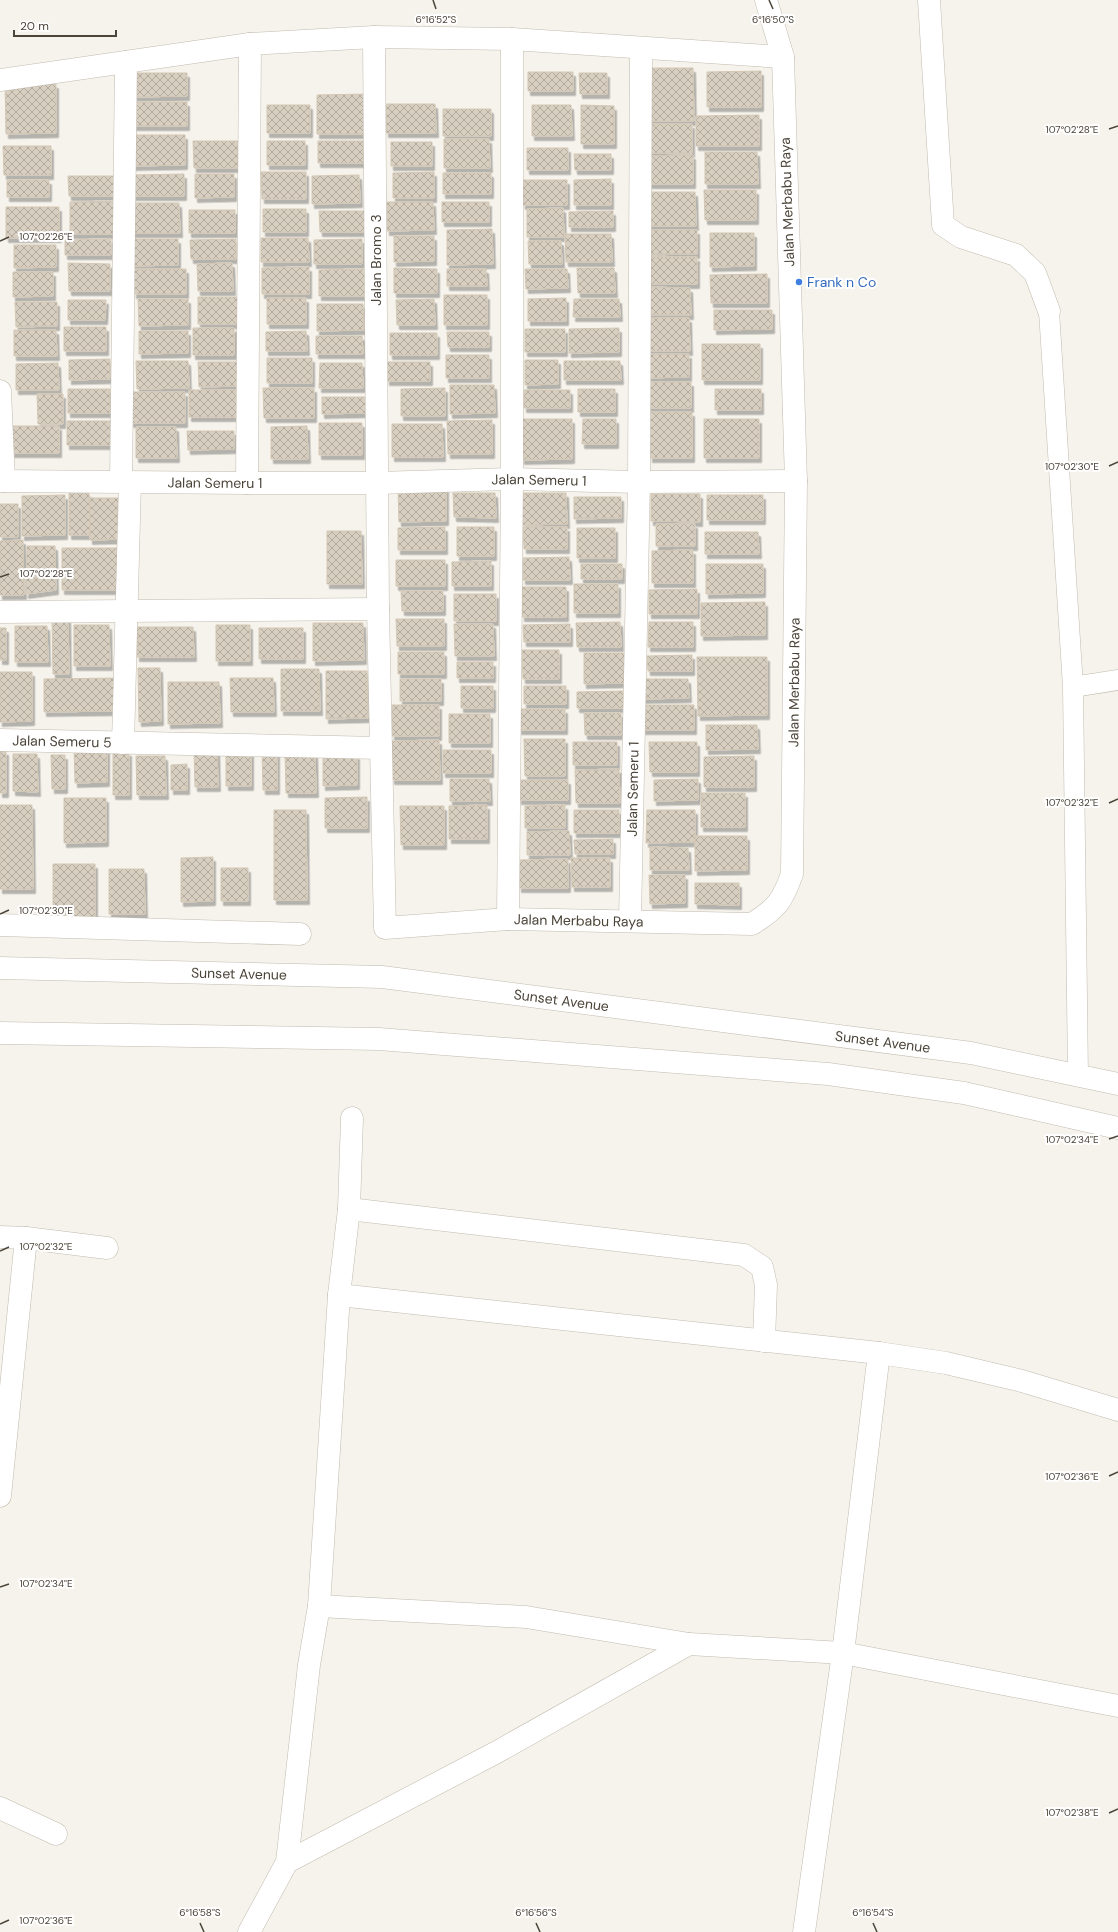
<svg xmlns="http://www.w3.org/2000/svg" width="1118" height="1932" viewBox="0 0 1118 1932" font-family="'DM Sans',sans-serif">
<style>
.building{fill:url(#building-cross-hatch);stroke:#d3c7b4;filter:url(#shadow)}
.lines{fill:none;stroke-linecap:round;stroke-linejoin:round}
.service-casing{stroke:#c2bbae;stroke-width:21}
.minor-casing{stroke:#c2bbae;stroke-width:23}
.service{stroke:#fff;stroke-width:20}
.minor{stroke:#fff;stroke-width:22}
.ticks{fill:none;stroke:#4b4439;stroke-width:1.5}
.shop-dot{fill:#3f7fe0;stroke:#fff;stroke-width:1.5}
.labels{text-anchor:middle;stroke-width:4;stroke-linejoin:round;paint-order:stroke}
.street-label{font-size:14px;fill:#4b4439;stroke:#fff}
.shop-label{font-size:14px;fill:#366cbe;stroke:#fff;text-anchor:start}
.ticks-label{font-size:10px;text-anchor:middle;fill:#4b4439;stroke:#fff;stroke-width:4;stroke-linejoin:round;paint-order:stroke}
</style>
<defs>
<pattern id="building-cross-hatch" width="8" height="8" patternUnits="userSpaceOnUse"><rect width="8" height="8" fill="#d8cfc1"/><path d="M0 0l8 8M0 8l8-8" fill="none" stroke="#b1aa9e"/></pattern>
<filter id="shadow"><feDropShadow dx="2.5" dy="4.5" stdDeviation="0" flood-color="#0004"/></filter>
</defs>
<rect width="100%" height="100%" fill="#f6f3ec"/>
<path class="building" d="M 643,68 L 693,68 L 694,121 L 643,121 Z
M 761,71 L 761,107 L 707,107 L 707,72 Z
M 528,72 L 573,72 L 573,91 L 528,91 Z
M 134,73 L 187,73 L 187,96 L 134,97 Z
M 579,73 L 607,73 L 607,94 L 580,94 Z
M 5,84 L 56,84 L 56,133 L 6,134 Z
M 367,94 L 367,134 L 317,134 L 317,95 Z
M 132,102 L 187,102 L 187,126 L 132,126 Z
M 386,104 L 435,104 L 436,133 L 386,133 Z
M 267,105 L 310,105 L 310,133 L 267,133 Z
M 532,105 L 571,105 L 572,136 L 532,136 Z
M 581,105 L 614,106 L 614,144 L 581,144 Z
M 443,109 L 491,109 L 491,136 L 443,136 Z
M 759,115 L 759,146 L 696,146 L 696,116 Z
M 642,124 L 692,124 L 692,153 L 643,153 Z
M 132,135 L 185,135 L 185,165 L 132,166 Z
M 444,139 L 489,139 L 490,168 L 444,168 Z
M 193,141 L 239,141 L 239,168 L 194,168 Z
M 267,141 L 305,141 L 305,165 L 267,165 Z
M 318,141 L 364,141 L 365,163 L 318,163 Z
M 391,142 L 432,142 L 432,166 L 391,166 Z
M 3,146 L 51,146 L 51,175 L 4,175 Z
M 527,148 L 568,148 L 568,170 L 527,170 Z
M 705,152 L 757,152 L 758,184 L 705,184 Z
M 574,154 L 611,154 L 611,170 L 575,170 Z
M 693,155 L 693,184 L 641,184 L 641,156 Z
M 261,172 L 306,172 L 306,199 L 262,199 Z
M 434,172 L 434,198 L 393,198 L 393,173 Z
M 443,173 L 491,173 L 491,194 L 443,194 Z
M 184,174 L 184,196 L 132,196 L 132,175 Z
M 195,174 L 234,174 L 234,197 L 195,198 Z
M 359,175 L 360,203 L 312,204 L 312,176 Z
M 68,176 L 116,176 L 116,196 L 69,196 Z
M 611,179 L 611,205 L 574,205 L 574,180 Z
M 7,180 L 49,180 L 49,197 L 7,197 Z
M 522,180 L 567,180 L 567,205 L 523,205 Z
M 704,190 L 756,190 L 756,220 L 705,220 Z
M 643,192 L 695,192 L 696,226 L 643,226 Z
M 116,201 L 116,234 L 70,234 L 70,202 Z
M 387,202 L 433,202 L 434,230 L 387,231 Z
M 442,202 L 489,202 L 489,222 L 442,222 Z
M 132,203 L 179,203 L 180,233 L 132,233 Z
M 6,207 L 59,207 L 59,238 L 6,238 Z
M 563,208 L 564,237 L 527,237 L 527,209 Z
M 263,209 L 306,209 L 306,232 L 263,232 Z
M 189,210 L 235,210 L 235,233 L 189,233 Z
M 319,211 L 366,211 L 366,232 L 320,232 Z
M 613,211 L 613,227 L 569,227 L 569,212 Z
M 492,229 L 493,264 L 447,265 L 447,230 Z
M 641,230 L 697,230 L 697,254 L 641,255 Z
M 710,233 L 754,233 L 754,266 L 710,267 Z
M 565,234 L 611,234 L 612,262 L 566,262 Z
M 394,236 L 434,236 L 434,261 L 394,262 Z
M 261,238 L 308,238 L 309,262 L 261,262 Z
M 111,239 L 111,255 L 65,255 L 65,240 Z
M 132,239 L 178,239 L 178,265 L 132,266 Z
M 236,239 L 236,259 L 191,259 L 190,240 Z
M 362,239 L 362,264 L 314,264 L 314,240 Z
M 528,241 L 561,241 L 562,264 L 529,264 Z
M 14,245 L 56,245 L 56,267 L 14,268 Z
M 642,257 L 697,257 L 697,284 L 642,284 Z
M 68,263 L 110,264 L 110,291 L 69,291 Z
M 232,263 L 233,291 L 198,291 L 197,264 Z
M 309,267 L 309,294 L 262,294 L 262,268 Z
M 394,268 L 437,269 L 437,293 L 394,293 Z
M 577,268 L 614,268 L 615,293 L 578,293 Z
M 134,269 L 186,269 L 186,294 L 134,294 Z
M 366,269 L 366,296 L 319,296 L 319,270 Z
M 447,269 L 486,269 L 487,286 L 447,286 Z
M 525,269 L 567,269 L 568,288 L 526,289 Z
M 13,272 L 53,272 L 53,296 L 13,297 Z
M 767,274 L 767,303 L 711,303 L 710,275 Z
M 646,287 L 690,288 L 691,315 L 646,315 Z
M 444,295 L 487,295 L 487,325 L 444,325 Z
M 198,297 L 238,297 L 238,324 L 198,324 Z
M 267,298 L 306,298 L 306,324 L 267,324 Z
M 566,298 L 566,321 L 528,321 L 528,299 Z
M 138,299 L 188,299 L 188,325 L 139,326 Z
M 434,299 L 435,325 L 397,325 L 396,300 Z
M 574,299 L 619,299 L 620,317 L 573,317 Z
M 68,300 L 106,300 L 105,320 L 68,320 Z
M 15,302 L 57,302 L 57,326 L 16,327 Z
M 317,304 L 363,304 L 364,330 L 317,331 Z
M 714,310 L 772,310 L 772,329 L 714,330 Z
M 645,318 L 689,318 L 690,351 L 645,351 Z
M 64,327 L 106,327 L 106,351 L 64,351 Z
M 193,328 L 234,328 L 234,355 L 193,355 Z
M 619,328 L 619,352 L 569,353 L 569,329 Z
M 525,329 L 565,329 L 565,352 L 525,352 Z
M 14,330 L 56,330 L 57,356 L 14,356 Z
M 139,331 L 188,331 L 188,353 L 139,354 Z
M 306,331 L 307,351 L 266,351 L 266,332 Z
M 447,332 L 489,332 L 489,347 L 448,347 Z
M 390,333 L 437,333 L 437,355 L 390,355 Z
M 316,336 L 362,336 L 363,354 L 316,354 Z
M 702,344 L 760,344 L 760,380 L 702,380 Z
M 642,354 L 689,354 L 689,377 L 642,378 Z
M 446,355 L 489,355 L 489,378 L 446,378 Z
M 267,358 L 312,358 L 312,383 L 267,383 Z
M 110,359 L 110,379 L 69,380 L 69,360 Z
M 525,360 L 558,360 L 558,384 L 525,385 Z
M 136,361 L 188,361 L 189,388 L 137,389 Z
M 564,361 L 620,361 L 621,380 L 564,380 Z
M 198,362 L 241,362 L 242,386 L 199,387 Z
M 387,362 L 430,362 L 430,381 L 387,381 Z
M 58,363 L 59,390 L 16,390 L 16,364 Z
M 320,363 L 362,363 L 363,388 L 319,388 Z
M 647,382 L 691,382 L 691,408 L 648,408 Z
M 450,385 L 494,385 L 495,413 L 450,414 Z
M 263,388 L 314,388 L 314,418 L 264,418 Z
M 445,388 L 445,416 L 401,416 L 401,389 Z
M 68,389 L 110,389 L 110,413 L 68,413 Z
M 578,389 L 615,389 L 615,412 L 578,412 Z
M 715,389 L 761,389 L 761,410 L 715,410 Z
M 189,390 L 236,390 L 237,417 L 189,417 Z
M 524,390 L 570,390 L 570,408 L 524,408 Z
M 131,392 L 185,392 L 185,423 L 131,423 Z
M 37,394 L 63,394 L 63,424 L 38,424 Z
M 322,397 L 365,397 L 366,413 L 322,414 Z
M 650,412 L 692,412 L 692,458 L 650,458 Z
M 522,419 L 572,419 L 572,459 L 522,460 Z
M 583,419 L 616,419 L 616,444 L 582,444 Z
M 704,419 L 759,419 L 759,458 L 704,458 Z
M 492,420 L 492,454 L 448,454 L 447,421 Z
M 67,421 L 111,421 L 111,445 L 67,445 Z
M 319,423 L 362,423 L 362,455 L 319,455 Z
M 392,424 L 442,424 L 443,457 L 392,457 Z
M 12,426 L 59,426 L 59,453 L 12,453 Z
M 307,426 L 308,459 L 271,459 L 271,427 Z
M 136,427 L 176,427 L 177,458 L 136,458 Z
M 187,431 L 234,431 L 234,449 L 188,450 Z
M 446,488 L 446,521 L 399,522 L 398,489 Z
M 69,493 L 89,493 L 90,535 L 69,535 Z
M 453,493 L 495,493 L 496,518 L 454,517 Z
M 522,493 L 566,493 L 567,524 L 522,525 Z
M 651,494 L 700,494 L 700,522 L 651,521 Z
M 65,495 L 65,535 L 22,536 L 22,496 Z
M 707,495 L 763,495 L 763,520 L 707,520 Z
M 574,497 L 621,497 L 621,518 L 574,519 Z
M 90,498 L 126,498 L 127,539 L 90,540 Z
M 0,504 L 18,504 L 18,537 L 0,537 Z
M 656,524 L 695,524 L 695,546 L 656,546 Z
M 445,527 L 445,550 L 398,550 L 398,528 Z
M 457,527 L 494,527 L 494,556 L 457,556 Z
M 523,527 L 567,527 L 567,549 L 524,549 Z
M 577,528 L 615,528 L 615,558 L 577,558 Z
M 327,531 L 361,531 L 362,584 L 327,584 Z
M 705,532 L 758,532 L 759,554 L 705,554 Z
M 23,540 L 24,595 L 0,595 L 0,541 Z
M 27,546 L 55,546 L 56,590 L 26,594 Z
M 62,548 L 121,548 L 121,590 L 62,590 Z
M 693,550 L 693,583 L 652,583 L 652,551 Z
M 569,557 L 570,580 L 523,580 L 523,558 Z
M 396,560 L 445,560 L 445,586 L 396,586 Z
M 491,561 L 491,586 L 452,586 L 452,562 Z
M 581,564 L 622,564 L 622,579 L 581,579 Z
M 706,564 L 763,564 L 763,593 L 706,594 Z
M 574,584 L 618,584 L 618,613 L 574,613 Z
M 522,587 L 566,587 L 566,617 L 522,617 Z
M 697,589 L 697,614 L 649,614 L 649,590 Z
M 401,591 L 443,591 L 443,611 L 402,611 Z
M 454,594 L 496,594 L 496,621 L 454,621 Z
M 765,602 L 765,635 L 701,636 L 701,603 Z
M 52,616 L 68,616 L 69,674 L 53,674 Z
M 396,619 L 444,619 L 444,646 L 397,646 Z
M 620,622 L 621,647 L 577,647 L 576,623 Z
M 649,622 L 693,622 L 693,647 L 648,647 Z
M 313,623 L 363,623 L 364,660 L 313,661 Z
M 454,624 L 493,624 L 494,656 L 455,656 Z
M 570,624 L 570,642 L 524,642 L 523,625 Z
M 74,625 L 109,625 L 110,666 L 74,666 Z
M 216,625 L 250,625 L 250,661 L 216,661 Z
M 15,626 L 47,626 L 48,662 L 15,662 Z
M 137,627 L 193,627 L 194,657 L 137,657 Z
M 0,628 L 6,628 L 6,660 L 0,660 Z
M 259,628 L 303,628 L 303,659 L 259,659 Z
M 522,650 L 559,650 L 559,679 L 523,679 Z
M 398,652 L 444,652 L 444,674 L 398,674 Z
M 584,653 L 626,653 L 627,683 L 584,684 Z
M 692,655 L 692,671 L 648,671 L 647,656 Z
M 697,657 L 767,657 L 767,715 L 698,716 Z
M 457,662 L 493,662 L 493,678 L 457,678 Z
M 138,668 L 160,668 L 161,721 L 139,722 Z
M 281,669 L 319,669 L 320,711 L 281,711 Z
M 326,671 L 367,671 L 368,718 L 326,719 Z
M 0,672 L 32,672 L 32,721 L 0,722 Z
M 116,678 L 116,711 L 44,712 L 44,679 Z
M 230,678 L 273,678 L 274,712 L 231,712 Z
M 400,679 L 441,679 L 441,701 L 400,701 Z
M 643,679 L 688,679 L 689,698 L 643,699 Z
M 168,682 L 219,682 L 220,723 L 168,724 Z
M 461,686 L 493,686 L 493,708 L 461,708 Z
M 524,686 L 566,686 L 566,704 L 524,704 Z
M 623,691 L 624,708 L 577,708 L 577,692 Z
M 392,705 L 439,705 L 439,736 L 392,736 Z
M 643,705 L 694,705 L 694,730 L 643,730 Z
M 519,709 L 565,709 L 565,730 L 519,730 Z
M 584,713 L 621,713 L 621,735 L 585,735 Z
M 449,714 L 490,714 L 490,743 L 449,743 Z
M 706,725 L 757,725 L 758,749 L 706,750 Z
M 524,739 L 565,739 L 565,776 L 525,776 Z
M 439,740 L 440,780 L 392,780 L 392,741 Z
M 573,742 L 617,742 L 617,765 L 573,765 Z
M 649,742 L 697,742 L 697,772 L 650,772 Z
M 107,747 L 107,782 L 75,783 L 74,748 Z
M 194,749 L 217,749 L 218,787 L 195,787 Z
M 251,749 L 251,786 L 226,786 L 226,750 Z
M 277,750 L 277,790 L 263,790 L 262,751 Z
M 443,750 L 491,750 L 491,773 L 443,773 Z
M 0,751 L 6,751 L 6,793 L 0,793 Z
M 113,752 L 129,752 L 129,795 L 113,795 Z
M 315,753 L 316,793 L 286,793 L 285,754 Z
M 13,754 L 37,754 L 38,792 L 13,791 Z
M 51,755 L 65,755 L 65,789 L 52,789 Z
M 323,755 L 357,755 L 357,785 L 323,786 Z
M 136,756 L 165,756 L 166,795 L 137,795 Z
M 754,756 L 754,787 L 704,787 L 704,757 Z
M 187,764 L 187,790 L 171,790 L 171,765 Z
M 619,769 L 620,803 L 576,803 L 575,770 Z
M 450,779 L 489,779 L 490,801 L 450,801 Z
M 698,779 L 698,800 L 654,801 L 654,780 Z
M 519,780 L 568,780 L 568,800 L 519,800 Z
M 701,793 L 745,793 L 745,827 L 701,827 Z
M 367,797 L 367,828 L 325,828 L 325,798 Z
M 64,798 L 106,798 L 106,842 L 64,843 Z
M 0,805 L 32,805 L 33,889 L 0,889 Z
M 487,805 L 487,839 L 449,839 L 449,806 Z
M 565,805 L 565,828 L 525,828 L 525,806 Z
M 400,806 L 444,806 L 444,845 L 401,845 Z
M 274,810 L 306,810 L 307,900 L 274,900 Z
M 574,810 L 619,810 L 619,833 L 574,833 Z
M 647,810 L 695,810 L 695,842 L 646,843 Z
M 569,831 L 570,855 L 527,855 L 527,832 Z
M 695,836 L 747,836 L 747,870 L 695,871 Z
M 613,839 L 613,854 L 575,854 L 574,840 Z
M 650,847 L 688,848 L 689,870 L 650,870 Z
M 213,857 L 213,901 L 181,902 L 181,858 Z
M 571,858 L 610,858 L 610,887 L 572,887 Z
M 568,859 L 568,888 L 519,888 L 519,860 Z
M 53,864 L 95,864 L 95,918 L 53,918 Z
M 221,868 L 248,868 L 248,901 L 221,901 Z
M 109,869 L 144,869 L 145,914 L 109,914 Z
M 649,875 L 685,875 L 685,903 L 650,904 Z
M 695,883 L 739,883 L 739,905 L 695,904 Z"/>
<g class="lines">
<g class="service-casing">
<path id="service" d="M 1049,311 L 1073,687 L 1078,1076
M 1073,687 L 1118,680"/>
</g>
<g class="minor-casing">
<g id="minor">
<path d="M 929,0 L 943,225 L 961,237 L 1016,255 L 1035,273 L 1049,311"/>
<path d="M 0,80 L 250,44 L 374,37 L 512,39 L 783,57"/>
<path d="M 0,391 L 4,481"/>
<path id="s1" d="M 0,481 L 247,483 L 377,483 L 512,479 L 639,482 L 796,481"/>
<path d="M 121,482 L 126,62"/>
<path d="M 247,483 L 250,44"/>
<path d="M 0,612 L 378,609"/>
<path id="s2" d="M 0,740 L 381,748 L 378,609 L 374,37"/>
<path d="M 123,743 L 130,482"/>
<path id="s3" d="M 381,748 L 385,928 L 508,919 L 752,924 C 777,908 782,902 792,874 L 796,481 L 783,57 L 766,0"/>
<path d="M 508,919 L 512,479 L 512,39"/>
<path id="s4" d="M 630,920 L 639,482 L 641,49"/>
<path d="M 0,925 L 300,934"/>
<path id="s5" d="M 0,968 L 382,977 L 971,1053 L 1118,1084"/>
<path d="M 0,1033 L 379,1039 L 828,1074 L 964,1093 L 1118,1128"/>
<path d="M 349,1209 L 744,1255 L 762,1267 L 766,1285 L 764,1341"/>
<path d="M 0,1237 L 26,1238 L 107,1248"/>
<path d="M 339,1295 L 879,1353 L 946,1363 L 1022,1381 L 1118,1410"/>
<path d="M 0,1496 L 26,1238"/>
<path d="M 319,1606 L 526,1617 L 689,1644 L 843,1653 L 1118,1706"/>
<path d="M 0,1808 L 56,1834"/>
<path d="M 287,1862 L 497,1752 L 689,1644"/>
<path d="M 249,1932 L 287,1862 L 309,1665 L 319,1606 L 339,1295 L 349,1209 L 352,1118"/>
<path d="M 804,1932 L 843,1653 L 879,1353"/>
</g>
</g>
<use href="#service" class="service"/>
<use href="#minor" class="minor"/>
</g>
<path class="ticks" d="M 433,0 L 436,9M 769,0 L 773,9M 1109,129 L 1118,126M 0,241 L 9,237M 1109,466 L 1118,462M 0,577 L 9,574M 1109,803 L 1118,799M 0,914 L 9,910M 1109,1139 L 1118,1136M 0,1251 L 9,1247M 1109,1476 L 1118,1472M 0,1587 L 9,1584M 1109,1813 L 1118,1809M 200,1923 L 204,1932M 536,1923 L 540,1932M 873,1923 L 877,1932M 0,1924 L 9,1920"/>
<circle class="shop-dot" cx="799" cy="282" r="4"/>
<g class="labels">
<g class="street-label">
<text transform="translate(787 202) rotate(-92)" y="5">Jalan Merbabu Raya</text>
<text transform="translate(376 260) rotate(-90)" y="5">Jalan Bromo 3</text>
<text dy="5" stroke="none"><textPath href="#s1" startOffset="539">Jalan Semeru 1</textPath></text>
<text dy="5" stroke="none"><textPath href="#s1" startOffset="215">Jalan Semeru 1</textPath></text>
<text dy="5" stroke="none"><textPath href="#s3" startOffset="805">Jalan Merbabu Raya</textPath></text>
<text dy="5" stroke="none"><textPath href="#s2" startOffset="62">Jalan Semeru 5</textPath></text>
<text dy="5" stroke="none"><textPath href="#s4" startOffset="131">Jalan Semeru 1</textPath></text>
<text dy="5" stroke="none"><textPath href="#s3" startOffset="374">Jalan Merbabu Raya</textPath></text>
<text dy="5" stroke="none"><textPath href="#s5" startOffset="239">Sunset Avenue</textPath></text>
<text dy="5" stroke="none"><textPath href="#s5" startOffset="563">Sunset Avenue</textPath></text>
<text dy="5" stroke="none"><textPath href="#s5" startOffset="887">Sunset Avenue</textPath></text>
</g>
<g class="shop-label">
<text x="807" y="287">Frank n Co</text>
</g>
</g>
<g class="ticks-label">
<text x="436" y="23">6°16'52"S</text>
<text x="773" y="23">6°16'50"S</text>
<text x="1072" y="133">107°02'28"E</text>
<text x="46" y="240">107°02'26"E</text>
<text x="1072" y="470">107°02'30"E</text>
<text x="46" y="577">107°02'28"E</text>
<text x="1072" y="806">107°02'32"E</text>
<text x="46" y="914">107°02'30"E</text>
<text x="1072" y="1143">107°02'34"E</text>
<text x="46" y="1250">107°02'32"E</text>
<text x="1072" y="1480">107°02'36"E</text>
<text x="46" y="1587">107°02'34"E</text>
<text x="1072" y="1816">107°02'38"E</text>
<text x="200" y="1916">6°16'58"S</text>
<text x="536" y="1916">6°16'56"S</text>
<text x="873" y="1916">6°16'54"S</text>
<text x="46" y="1924">107°02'36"E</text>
</g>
<path d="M14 30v6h102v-6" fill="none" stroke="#4b4439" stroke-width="2"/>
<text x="20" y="30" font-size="12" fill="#4b4439" stroke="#ffffff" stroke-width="3" paint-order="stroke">20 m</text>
</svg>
